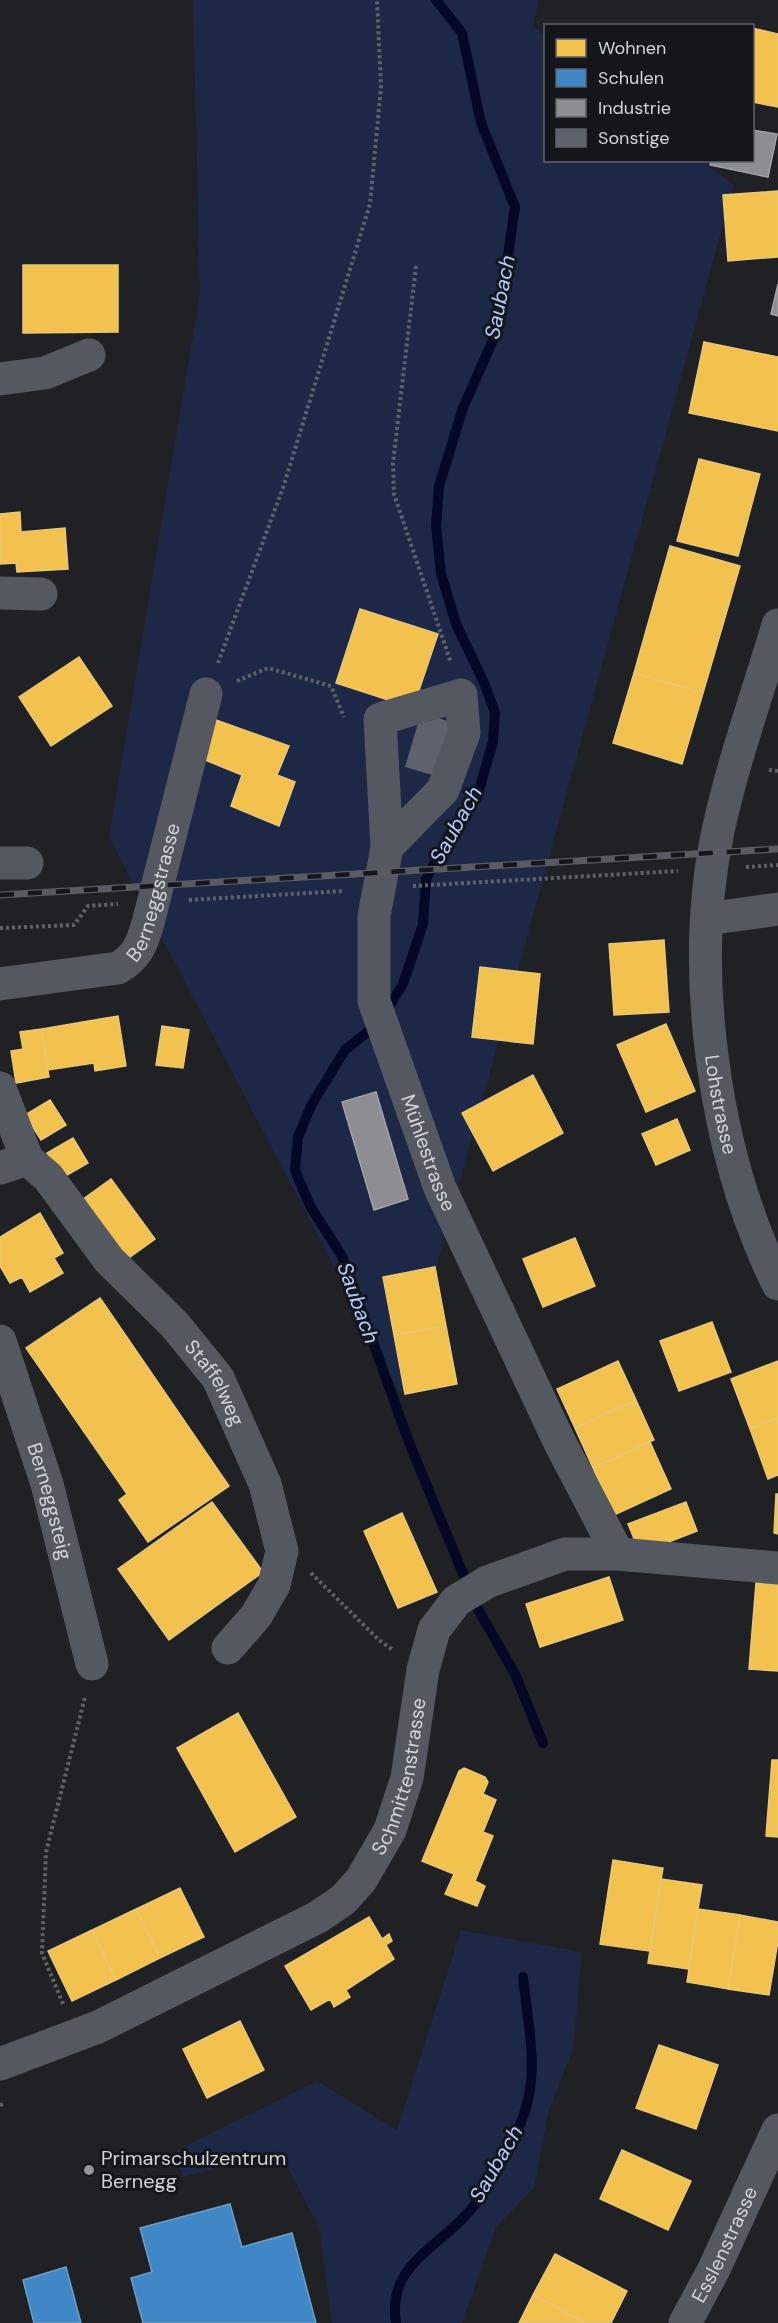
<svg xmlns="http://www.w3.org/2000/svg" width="778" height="2323" viewBox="0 0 778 2323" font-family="'DM Sans',sans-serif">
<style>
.green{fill:#1c2845}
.homes{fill:#f2c14e;stroke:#e8c777;stroke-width:1.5}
.schools{fill:#3f88c5;stroke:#6b9fcb;stroke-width:1.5}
.industry{fill:#8d8d92;stroke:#a2a2a7;stroke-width:1.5}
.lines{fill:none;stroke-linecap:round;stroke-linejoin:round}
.stream{stroke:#040824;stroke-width:10}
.building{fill:#5e626c}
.path{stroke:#5d6168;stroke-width:4;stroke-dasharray:3 3;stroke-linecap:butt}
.minor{stroke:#545860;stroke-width:33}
.rail-casing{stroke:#585c62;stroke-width:7}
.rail{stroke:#14161c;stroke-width:4.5;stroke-dasharray:14;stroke-linecap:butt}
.poi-dot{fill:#939599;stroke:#14161c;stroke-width:2}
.labels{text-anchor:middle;stroke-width:6;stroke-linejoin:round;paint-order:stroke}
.street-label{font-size:20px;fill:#d2d4d8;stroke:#14161c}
.poi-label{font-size:20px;fill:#d2d4d8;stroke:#14161c;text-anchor:start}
.water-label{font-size:21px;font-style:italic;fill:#b4ccfe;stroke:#14161c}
</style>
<rect width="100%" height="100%" fill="#1f2124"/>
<path class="green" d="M 193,0 L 539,0 L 533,26 L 545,37 L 546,160 L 703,161 L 734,185 L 401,1395 L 109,837 L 200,293 Z
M 461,1930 L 582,1952 L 573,2049 L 548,2113 L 534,2188 L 496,2227 L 462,2323 L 332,2323 L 319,2227 L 279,2151 L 183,2177 L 176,2151 L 317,2081 L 397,2130 Z"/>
<path class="homes" d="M 752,28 L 778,34 L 778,107 L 752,102 Z
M 778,191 L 778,257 L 728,261 L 723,195 Z
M 23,265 L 118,265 L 118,332 L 23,333 Z
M 704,342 L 778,357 L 778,431 L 689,413 Z
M 699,459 L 760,474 L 738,556 L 677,541 Z
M 20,512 L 21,532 L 65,528 L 68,569 L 17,572 L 16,563 L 0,564 L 0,514 Z
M 670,546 L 740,566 L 703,693 L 634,673 Z
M 360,609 L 438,634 L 413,708 L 336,683 Z
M 79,657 L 112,706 L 51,746 L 19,697 Z
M 634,673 L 703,693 L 682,764 L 613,743 Z
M 216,720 L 289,746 L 277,775 L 295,782 L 279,826 L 231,806 L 242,775 L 205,760 Z
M 664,940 L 669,1012 L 614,1015 L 609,944 Z
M 480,967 L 540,974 L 533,1044 L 472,1037 Z
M 118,1016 L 126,1066 L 95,1071 L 94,1063 L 48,1070 L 41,1029 Z
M 666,1024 L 695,1091 L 646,1112 L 617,1045 Z
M 162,1026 L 189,1030 L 183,1068 L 156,1065 Z
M 41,1029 L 49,1077 L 16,1083 L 11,1051 L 23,1049 L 20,1032 Z
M 533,1075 L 563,1133 L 493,1171 L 462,1113 Z
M 50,1100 L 66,1125 L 41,1140 L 25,1115 Z
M 677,1119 L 690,1150 L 656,1165 L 642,1134 Z
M 73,1138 L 88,1163 L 62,1178 L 47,1153 Z
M 111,1179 L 155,1239 L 126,1260 L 82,1200 Z
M 40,1213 L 63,1253 L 54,1258 L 63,1273 L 30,1292 L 22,1277 L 10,1283 L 0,1266 L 0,1237 Z
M 575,1238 L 595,1286 L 543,1307 L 523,1259 Z
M 435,1267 L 446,1326 L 394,1335 L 383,1277 Z
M 100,1298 L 229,1486 L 148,1542 L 119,1500 L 127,1494 L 26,1348 Z
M 712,1322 L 731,1372 L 679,1391 L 660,1341 Z
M 446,1326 L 457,1384 L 405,1394 L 394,1335 Z
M 618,1361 L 636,1400 L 575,1428 L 557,1389 Z
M 778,1361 L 778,1418 L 750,1429 L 731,1379 Z
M 636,1400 L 654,1440 L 593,1468 L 575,1428 Z
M 778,1418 L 778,1475 L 768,1479 L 750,1429 Z
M 650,1442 L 671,1489 L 614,1515 L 593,1468 Z
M 776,1494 L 778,1494 L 778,1534 L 774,1533 Z
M 212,1502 L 263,1572 L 169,1640 L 118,1569 Z
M 686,1502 L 697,1531 L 640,1553 L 628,1524 Z
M 402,1513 L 437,1592 L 398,1608 L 364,1531 Z
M 609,1577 L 623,1620 L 540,1647 L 526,1604 Z
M 756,1583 L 778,1584 L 778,1671 L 749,1669 Z
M 238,1713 L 296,1817 L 235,1852 L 177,1748 Z
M 772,1760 L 778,1760 L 778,1837 L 766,1836 Z
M 464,1768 L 485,1777 L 488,1782 L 483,1794 L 496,1800 L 483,1832 L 493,1836 L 475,1881 L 485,1886 L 477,1906 L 445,1894 L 454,1874 L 422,1861 L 459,1771 Z
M 613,1860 L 663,1868 L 649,1951 L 600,1944 Z
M 661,1879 L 702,1885 L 688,1969 L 648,1963 Z
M 180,1888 L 204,1937 L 160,1958 L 136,1909 Z
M 136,1909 L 160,1958 L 116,1980 L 92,1930 Z
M 698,1909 L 740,1915 L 728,1989 L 687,1982 Z
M 740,1915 L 778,1922 L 778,1941 L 769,1995 L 728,1989 Z
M 369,1917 L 382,1939 L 389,1934 L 392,1941 L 386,1945 L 394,1959 L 346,1990 L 350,1997 L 334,2007 L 330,1999 L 311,2010 L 285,1966 Z
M 92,1930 L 116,1980 L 72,2001 L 48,1951 Z
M 240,2021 L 264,2070 L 207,2098 L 183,2049 Z
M 659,2045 L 718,2065 L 696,2129 L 636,2108 Z
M 622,2150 L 691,2181 L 668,2230 L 600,2199 Z
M 555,2254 L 627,2291 L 611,2323 L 586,2323 L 533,2295 Z
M 533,2295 L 586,2323 L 519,2323 Z"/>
<path class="schools" d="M 230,2204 L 242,2247 L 292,2233 L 316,2323 L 143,2323 L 131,2278 L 152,2272 L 140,2228 Z
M 66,2267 L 81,2323 L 34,2323 L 23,2280 Z"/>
<path class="industry" d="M 752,130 L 777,134 L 768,177 L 710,165 L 711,160 L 752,160 Z
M 778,284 L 778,316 L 771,314 Z
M 376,1092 L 408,1199 L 374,1210 L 342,1102 Z"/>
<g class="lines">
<path class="stream" d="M 436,0 L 462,33 L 481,123 L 515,207 L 497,331 L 463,408 L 439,486 L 436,526 L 441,573 L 456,624 L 485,685 L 495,713 L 493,742 L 477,797 L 451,833 L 426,879 L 423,924 L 403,984 L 379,1023 L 345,1050 L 312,1104 L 298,1137 L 295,1170 L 310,1206 L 342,1256 L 410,1445 L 466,1581
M 475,1604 L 515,1674 L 543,1743
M 396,2323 C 387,2267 433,2251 466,2215 C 488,2192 519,2135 527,2104 C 538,2064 527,2018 523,1977"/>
</g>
<path class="building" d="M 421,713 L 451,722 L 436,776 L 405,767 Z"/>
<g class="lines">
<path class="path" d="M 416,266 L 393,463 L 394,494 L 451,663
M 218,663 L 284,485 L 370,204 L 381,87 L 377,0
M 237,681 L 268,668 L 331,686 L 344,717
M 769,770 L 778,771
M 746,867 L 778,865
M 413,886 L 678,871
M 189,900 L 343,891
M 0,928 L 74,925 L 88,906 L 118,904
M 311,1573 L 379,1640 L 393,1650
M 63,2004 L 42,1953 L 46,1852 L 85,1697
M 0,2105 L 3,2104"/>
<g class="minor">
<path d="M 0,379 L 45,373 L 89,355"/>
<path d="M 0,593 L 41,594"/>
<path id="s1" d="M 778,625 C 758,693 733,761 718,831 C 688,972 714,1154 778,1284"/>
<path id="s2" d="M 387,847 L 443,790 L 464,733 L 461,695 L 380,719 L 387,847 L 374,916 L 374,1001 L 440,1188 L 559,1441 L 618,1554"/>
<path d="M 0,863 L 27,863"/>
<path d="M 707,919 L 778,909"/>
<path id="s3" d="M 0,984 L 118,968 C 137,957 142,944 148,923 L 206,694"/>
<path id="s4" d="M 0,1088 L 27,1159 L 48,1177 L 109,1260 L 174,1324 L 218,1378 L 265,1484 L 282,1551 L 274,1585 L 256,1616 L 228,1648"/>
<path d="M 0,1168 L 27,1159"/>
<path id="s5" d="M 0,1341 L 47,1484 L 92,1664"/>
<path id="s6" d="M 0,2064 L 98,2027 L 318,1917 L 343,1900 L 361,1880 L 390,1830 L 407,1778 L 423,1670 L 434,1630 L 456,1601 L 487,1582 L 565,1554 L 618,1554 L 778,1568"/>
<path id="s7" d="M 685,2323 L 714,2269 L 778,2130"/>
</g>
<g class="rail-casing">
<path id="rail" d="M 0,895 L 778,849"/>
</g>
<use href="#rail" class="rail"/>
</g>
<circle class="poi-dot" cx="89" cy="2170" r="6"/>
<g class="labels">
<g class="street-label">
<text dy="7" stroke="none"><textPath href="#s3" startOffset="206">Berneggstrasse</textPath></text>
<text dy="7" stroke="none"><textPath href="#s1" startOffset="490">Lohstrasse</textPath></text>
<text dy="7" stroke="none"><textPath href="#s2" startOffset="708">Mühlestrasse</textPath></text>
<text dy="7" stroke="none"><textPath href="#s4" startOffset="370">Staffelweg</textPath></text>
<text dy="7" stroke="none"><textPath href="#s5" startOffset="168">Berneggsteig</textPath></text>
<text dy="7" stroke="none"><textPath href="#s6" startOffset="520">Schmittenstrasse</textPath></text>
<text dy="7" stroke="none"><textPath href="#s7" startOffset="88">Esslenstrasse</textPath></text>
</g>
<g class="poi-label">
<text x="101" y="2165">Primarschulzentrum<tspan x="101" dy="23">Bernegg</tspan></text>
</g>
<g class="water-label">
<text transform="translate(500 297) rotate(-79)" y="7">Saubach</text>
<text transform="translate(456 825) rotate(-61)" y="7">Saubach</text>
<text transform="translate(358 1303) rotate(70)" y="7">Saubach</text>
<text transform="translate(496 2164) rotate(-60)" y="7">Saubach</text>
</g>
</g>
<rect x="544" y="24" width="210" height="138" fill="#14161c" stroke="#606267" stroke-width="1.5"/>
<rect x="556" y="39" width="30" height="18" fill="#f2c14e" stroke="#606267" stroke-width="1.5"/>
<text x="598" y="54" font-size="18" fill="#d2d4d8">Wohnen</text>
<rect x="556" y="69" width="30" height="18" fill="#3f88c5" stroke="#606267" stroke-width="1.5"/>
<text x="598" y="84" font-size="18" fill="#d2d4d8">Schulen</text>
<rect x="556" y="99" width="30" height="18" fill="#8d8d92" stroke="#606267" stroke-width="1.5"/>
<text x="598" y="114" font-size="18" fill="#d2d4d8">Industrie</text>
<rect x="556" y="129" width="30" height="18" fill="#5e626c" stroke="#606267" stroke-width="1.5"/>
<text x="598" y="144" font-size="18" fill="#d2d4d8">Sonstige</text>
</svg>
